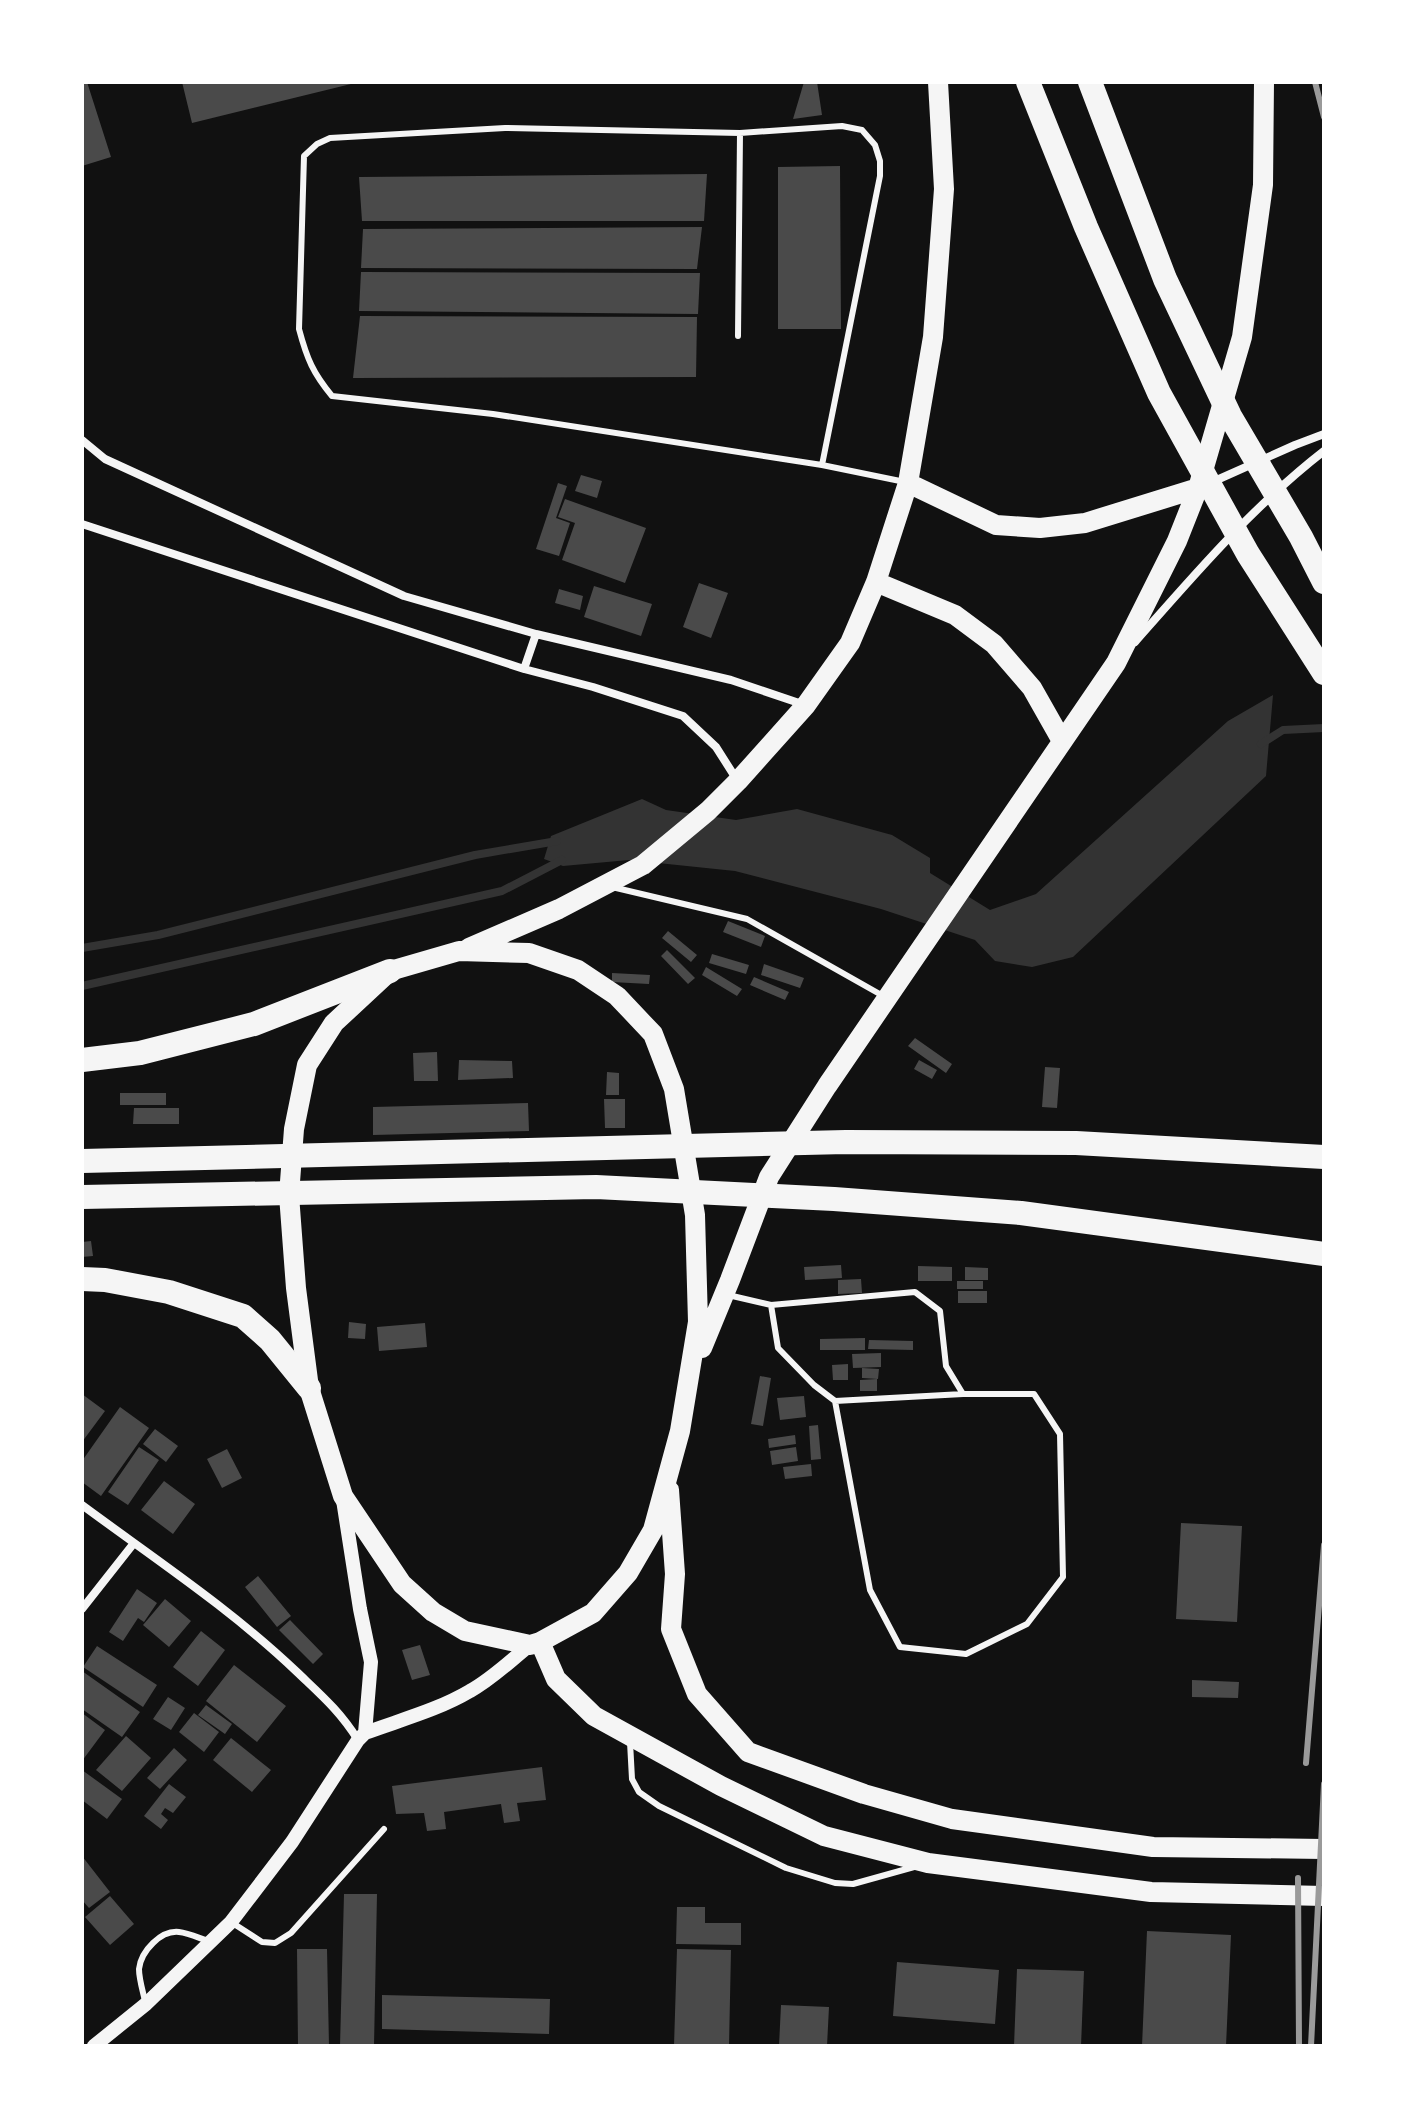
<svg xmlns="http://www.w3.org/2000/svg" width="1406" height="2128" viewBox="0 0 1406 2128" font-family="'Archivo Narrow',sans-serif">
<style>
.water{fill:#333}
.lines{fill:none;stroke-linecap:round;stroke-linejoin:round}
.stream{stroke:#333;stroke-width:8}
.building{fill:#4a4a4a}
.service{stroke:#f5f5f5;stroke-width:6}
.minor{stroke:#f5f5f5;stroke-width:8}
.tertiary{stroke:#f5f5f5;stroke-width:14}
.primary{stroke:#f5f5f5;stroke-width:20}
.motorway{stroke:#f5f5f5;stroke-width:24}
.rail{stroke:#9a9a9a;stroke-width:6}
</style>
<rect width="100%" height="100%" fill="#111"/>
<path class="water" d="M 1273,695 L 1266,776 L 1073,957 L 1032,967 L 995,961 L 975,940 L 881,909 L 735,871 L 629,860 L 563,866 L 544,859 L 551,836 L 642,799 L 666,810 L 736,820 L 797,809 L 892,835 L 930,858 L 930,873 L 990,910 L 1036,894 L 1228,721 Z"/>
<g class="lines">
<path class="stream" d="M 1261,744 L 1283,730 L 1324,728
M 82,948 L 158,935 L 475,855 L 557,841
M 82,986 L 502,891 L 562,860"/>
</g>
<path class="building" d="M 82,82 L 87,82 L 111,157 L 82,166 Z
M 182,82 L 355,82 L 355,83 L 192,123 Z
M 804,82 L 817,82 L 822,115 L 793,119 Z
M 840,166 L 841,329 L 778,329 L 778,167 Z
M 707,174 L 704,221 L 362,221 L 359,177 Z
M 702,227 L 697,269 L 361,268 L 363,229 Z
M 361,272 L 700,273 L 698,314 L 359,311 Z
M 360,316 L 697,317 L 696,377 L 353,378 Z
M 581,475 L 602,481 L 597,498 L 575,491 Z
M 558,483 L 567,486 L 556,518 L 570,523 L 559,556 L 536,549 Z
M 565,499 L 646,528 L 625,583 L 562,560 L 575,523 L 558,517 Z
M 699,583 L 728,593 L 711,638 L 683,627 Z
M 594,586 L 652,604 L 641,636 L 584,617 Z
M 559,589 L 583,596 L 580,610 L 555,603 Z
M 728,921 L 765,936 L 761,947 L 723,932 Z
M 668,931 L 697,955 L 691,962 L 662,938 Z
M 667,950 L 695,978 L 688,984 L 661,956 Z
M 712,954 L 749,965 L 746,974 L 709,963 Z
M 764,964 L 804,978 L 800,988 L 761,975 Z
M 706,967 L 742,989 L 737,996 L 702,975 Z
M 612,973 L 650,975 L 649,984 L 612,982 Z
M 754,977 L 789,992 L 785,1000 L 750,985 Z
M 915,1038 L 952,1064 L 946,1073 L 908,1046 Z
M 437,1052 L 438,1081 L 414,1081 L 413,1053 Z
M 459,1060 L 512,1061 L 513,1078 L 458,1080 Z
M 919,1060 L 937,1070 L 932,1079 L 914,1069 Z
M 1045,1067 L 1060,1068 L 1057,1108 L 1042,1107 Z
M 607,1072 L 619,1073 L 619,1095 L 606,1095 Z
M 120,1093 L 166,1093 L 166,1105 L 120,1105 Z
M 604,1099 L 625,1099 L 625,1128 L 605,1128 Z
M 528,1103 L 529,1131 L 373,1135 L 373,1107 Z
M 134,1108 L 179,1108 L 179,1124 L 133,1124 Z
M 91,1241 L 93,1256 L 82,1257 L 82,1242 Z
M 841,1265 L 842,1278 L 805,1280 L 804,1267 Z
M 918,1266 L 952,1267 L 952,1281 L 918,1281 Z
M 965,1267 L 988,1268 L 988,1280 L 965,1280 Z
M 861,1279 L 862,1293 L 838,1294 L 838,1280 Z
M 957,1281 L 983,1281 L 983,1289 L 957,1289 Z
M 958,1291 L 987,1291 L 987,1303 L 958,1303 Z
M 349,1322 L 366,1324 L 365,1339 L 348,1338 Z
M 425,1323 L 427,1347 L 379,1351 L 377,1327 Z
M 865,1338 L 865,1350 L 820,1350 L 820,1339 Z
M 869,1340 L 913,1341 L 913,1350 L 868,1349 Z
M 881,1353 L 881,1367 L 853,1368 L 852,1354 Z
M 848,1364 L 848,1380 L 833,1380 L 832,1365 Z
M 862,1368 L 879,1369 L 878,1379 L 862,1378 Z
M 760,1376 L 771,1378 L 763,1426 L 751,1424 Z
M 877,1379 L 877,1391 L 860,1391 L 860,1380 Z
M 82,1394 L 105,1411 L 82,1442 Z
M 804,1396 L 806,1417 L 780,1420 L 777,1398 Z
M 120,1407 L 149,1428 L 101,1496 L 82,1482 L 82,1461 Z
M 818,1425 L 821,1459 L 811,1460 L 809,1426 Z
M 155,1429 L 178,1446 L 166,1462 L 143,1444 Z
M 795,1435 L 796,1444 L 769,1448 L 768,1439 Z
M 139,1447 L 159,1460 L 128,1505 L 108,1492 Z
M 796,1447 L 798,1461 L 772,1465 L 770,1451 Z
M 227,1449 L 242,1478 L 222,1488 L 207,1459 Z
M 811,1464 L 812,1476 L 785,1479 L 783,1467 Z
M 164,1481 L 195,1504 L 173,1534 L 141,1510 Z
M 1181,1523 L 1242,1526 L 1237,1622 L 1176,1619 Z
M 258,1576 L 291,1616 L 277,1627 L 245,1587 Z
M 137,1589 L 157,1603 L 144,1622 L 138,1618 L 123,1641 L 109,1632 Z
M 165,1599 L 191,1621 L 169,1647 L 143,1625 Z
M 290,1620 L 323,1654 L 313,1664 L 279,1630 Z
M 201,1631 L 225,1650 L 198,1686 L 173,1667 Z
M 420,1645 L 430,1675 L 412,1680 L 402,1650 Z
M 97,1646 L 157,1685 L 143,1707 L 83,1667 Z
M 234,1665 L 286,1706 L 257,1742 L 206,1701 Z
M 82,1671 L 140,1712 L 122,1737 L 82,1709 Z
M 1192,1680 L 1239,1682 L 1238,1698 L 1192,1697 Z
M 168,1697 L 185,1708 L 171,1730 L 153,1719 Z
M 206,1705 L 232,1724 L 225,1734 L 198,1715 Z
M 82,1713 L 105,1730 L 82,1761 Z
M 194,1713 L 219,1732 L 204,1752 L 179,1732 Z
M 126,1736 L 151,1758 L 122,1791 L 96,1770 Z
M 231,1738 L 271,1770 L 252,1792 L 213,1760 Z
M 174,1748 L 187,1760 L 160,1789 L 147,1778 Z
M 542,1767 L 546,1800 L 517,1803 L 520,1821 L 504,1823 L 501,1804 L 444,1812 L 446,1829 L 427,1831 L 424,1813 L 396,1814 L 392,1786 Z
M 82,1770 L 122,1799 L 107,1819 L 82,1800 Z
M 169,1784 L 186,1797 L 173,1813 L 165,1808 L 161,1814 L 168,1820 L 161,1829 L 144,1816 Z
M 82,1856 L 110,1892 L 89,1908 L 82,1900 Z
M 344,1894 L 377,1894 L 374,2046 L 340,2046 Z
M 110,1896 L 134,1924 L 110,1945 L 85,1917 Z
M 677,1907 L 705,1907 L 705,1923 L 741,1923 L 741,1945 L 676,1944 Z
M 1147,1931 L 1231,1935 L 1226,2046 L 1142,2046 Z
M 297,1949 L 327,1949 L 329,2046 L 298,2046 Z
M 677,1949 L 731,1950 L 729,2046 L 674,2046 Z
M 897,1962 L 999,1970 L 995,2024 L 893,2016 Z
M 1017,1969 L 1084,1971 L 1081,2046 L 1014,2046 Z
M 382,1995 L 550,1999 L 549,2034 L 382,2029 Z
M 781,2005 L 829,2007 L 827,2046 L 779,2046 Z"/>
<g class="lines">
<path class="service" d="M 738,336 L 740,133
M 822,465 L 493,414 L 332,396 C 313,373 307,359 299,329 L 304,156 L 317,144 L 330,138 L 505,128 L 740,133 L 842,126 L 862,130 L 875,145 L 880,161 L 880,176 L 822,465 L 905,482
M 612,887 L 747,919 L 885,997
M 728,1295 L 771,1305 L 915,1292 L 940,1311 L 946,1366 L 963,1394 L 1034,1394 L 1060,1434 L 1063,1577 L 1027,1624 L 966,1654 L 900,1647 L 870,1590 L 835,1401 L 814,1385 L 778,1348 L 771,1305
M 835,1401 L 963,1394
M 630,1742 L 632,1779 L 639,1792 L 659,1806 L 786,1868 L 835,1883 L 853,1884 L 914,1867
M 231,1922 L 262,1942 L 275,1943 L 291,1933 L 384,1829
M 145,2001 C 143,1992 139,1979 139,1969 C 141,1951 161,1930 179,1932 C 189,1933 201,1939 211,1942"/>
<path class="minor" d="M 82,440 L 105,459 L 404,596 L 536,634 L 731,680 L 805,705
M 1210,483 L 1295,445 L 1324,434
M 82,524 L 524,669 L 593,687 L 683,716 L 716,747 L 737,780
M 1135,642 C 1194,575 1253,506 1324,451
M 524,669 L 536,634
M 82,1505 C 155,1559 231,1609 297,1672 C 321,1695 340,1711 358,1740
M 82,1609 L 134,1543"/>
<path class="tertiary" d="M 343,1500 L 360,1609 L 371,1662 L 365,1733
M 94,2046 L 146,2004 L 231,1922 L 292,1842 L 358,1740 L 365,1733 C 400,1720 438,1710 470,1691 C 492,1679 510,1661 530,1645"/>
<path class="primary" d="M 908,483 L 996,525 L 1040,528 L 1085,523 L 1198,488
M 876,582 L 955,615 L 994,644 L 1032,688 L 1062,741
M 469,948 L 559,909 L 643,865 L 708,811 L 738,781 L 806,705 L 850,643 L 876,582 L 908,483 L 933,337 L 944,189 L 938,82
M 459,951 L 529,953 L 578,970 L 617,996 L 653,1034 L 674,1089 L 695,1215 L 698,1322 L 680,1431 L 653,1530 L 628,1573 L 593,1613 L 540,1642 L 530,1645 L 465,1631 L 433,1612 L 402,1584 L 343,1496 L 309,1388 L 296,1288 L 289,1195 L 294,1129 L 307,1065 L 334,1023 L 390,971 Z
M 702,1348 L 730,1280 L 769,1177 L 827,1086 L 1116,663 L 1177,541 L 1198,488 L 1242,337 L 1263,185 L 1264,82
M 669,1490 L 675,1574 L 671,1629 L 697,1694 L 748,1752 L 864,1794 L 952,1819 L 1153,1847 L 1324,1849
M 540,1642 L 556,1679 L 594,1716 L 721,1786 L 824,1836 L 928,1863 L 1151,1892 L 1324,1896"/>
<path class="motorway" d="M 1028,82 L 1086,227 L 1159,393 L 1248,554 L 1324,673
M 1090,82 L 1165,279 L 1230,416 L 1301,537 L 1324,582
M 82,1060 L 140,1053 L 254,1024 L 390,971
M 82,1161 L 846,1142 L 1076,1143 L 1324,1157
M 82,1197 L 596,1187 L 834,1199 L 1021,1213 L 1324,1254
M 82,1279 L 105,1280 L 169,1292 L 243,1316 L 270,1340 L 309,1388"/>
<path class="rail" d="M 1315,82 L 1324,117
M 1306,1763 L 1324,1545
M 1298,1878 L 1299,2046
M 1311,2046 L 1324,1784"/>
</g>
<rect width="1406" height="2128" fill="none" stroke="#ffffff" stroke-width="168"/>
</svg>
